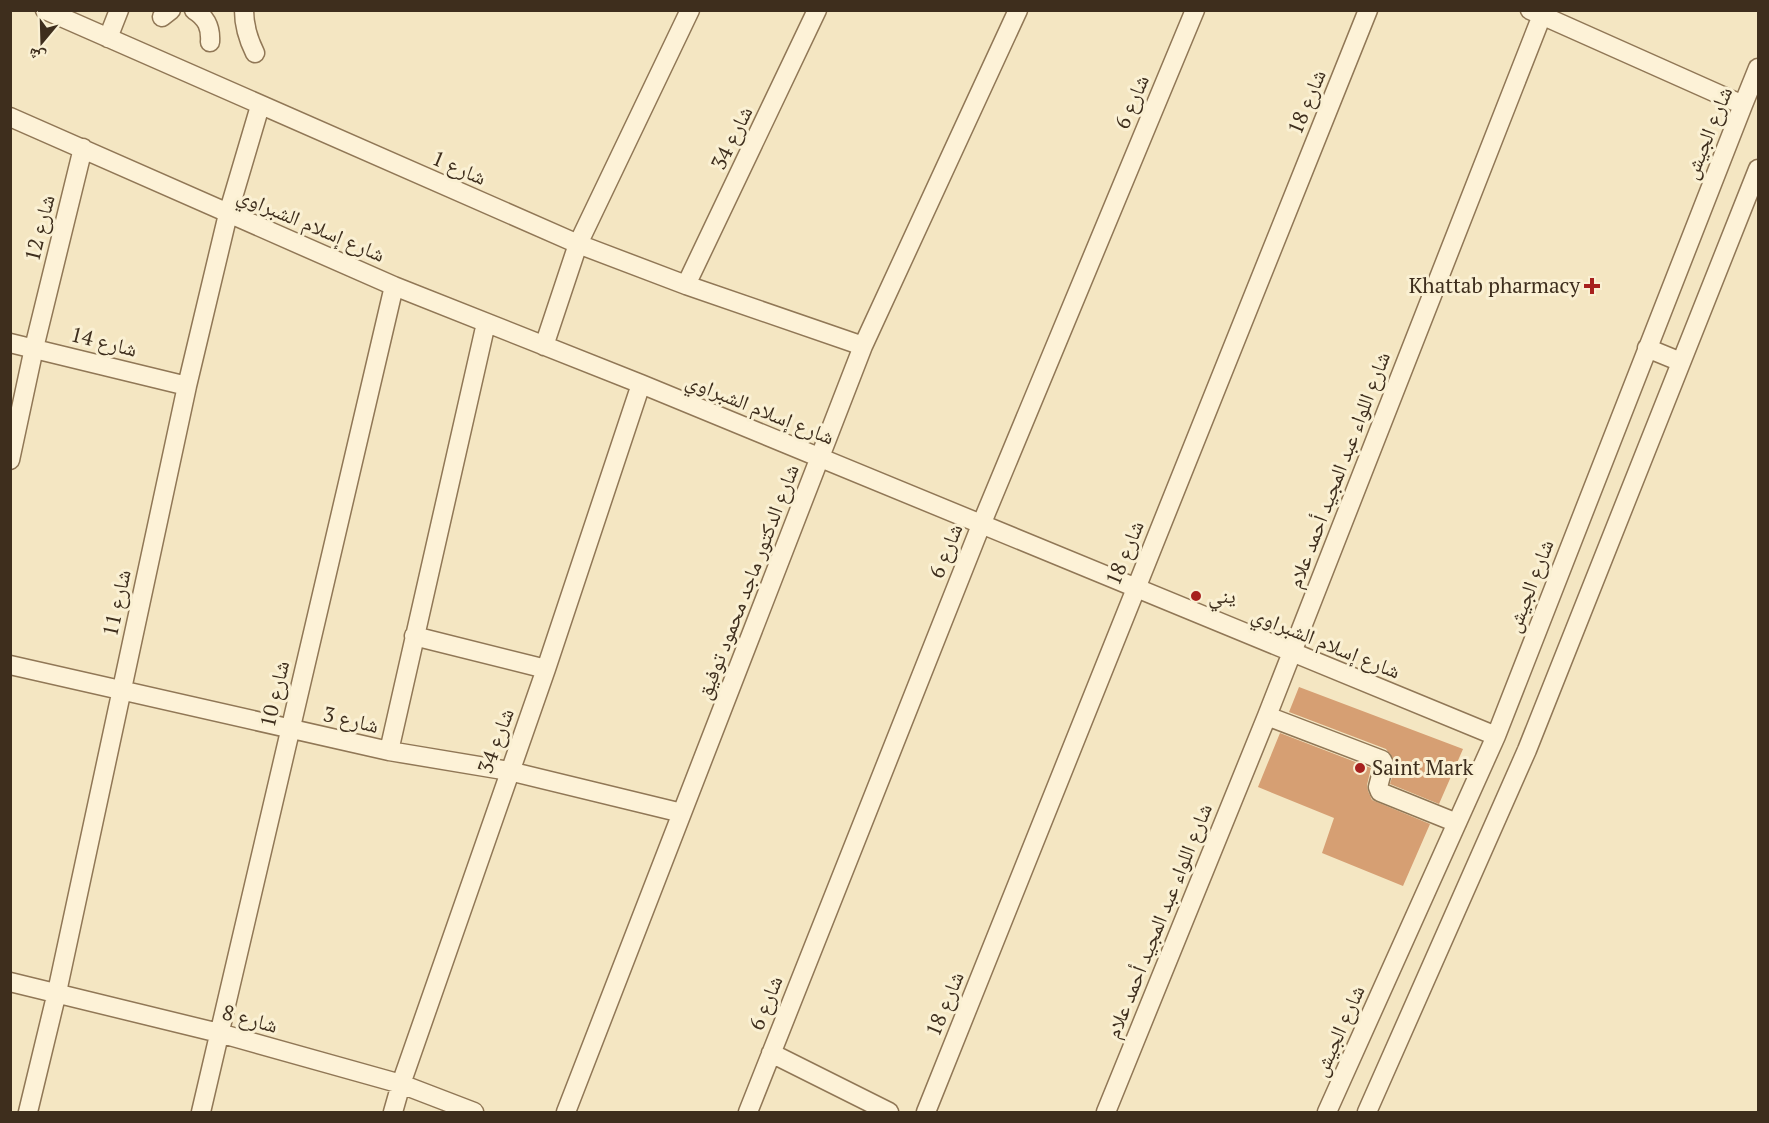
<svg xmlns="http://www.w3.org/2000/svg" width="1769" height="1123" viewBox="0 0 1769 1123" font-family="'PT Serif','Noto Naskh Arabic',serif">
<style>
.building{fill:#d69f73}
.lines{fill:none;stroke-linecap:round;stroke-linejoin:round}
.minor-casing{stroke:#907756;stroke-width:21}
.minor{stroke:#fdf2d7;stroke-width:18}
.poi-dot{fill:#a7211e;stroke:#faf0d3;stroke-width:2}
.labels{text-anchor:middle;stroke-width:6;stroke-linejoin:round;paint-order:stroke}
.street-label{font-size:21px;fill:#3e2e1d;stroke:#faf0d3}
.poi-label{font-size:21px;fill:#3e2e1d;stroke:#faf0d3;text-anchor:start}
</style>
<rect width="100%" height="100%" fill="#f4e6c2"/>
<path class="building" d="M 1299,687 L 1463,749 L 1439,804 L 1390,784 L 1395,767 L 1394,760 L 1386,749 L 1289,712 Z
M 1280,733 L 1371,768 L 1367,785 L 1368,791 L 1372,800 L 1430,824 L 1403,886 L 1322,853 L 1334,818 L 1258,787 Z"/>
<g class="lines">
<g class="minor-casing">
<path id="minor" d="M 45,10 L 578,244 L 686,285 L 863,346
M 194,10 C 207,18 211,28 210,42
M 244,10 C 244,27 248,39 255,53
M 1530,10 L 1743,105
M 162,17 L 171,10
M 108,38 L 119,10
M 10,117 L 394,286 L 641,384 L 1496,736
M 686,285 L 817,10
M 10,343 L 187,386
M 544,346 L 578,244 L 690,10
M 1647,348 L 1681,362
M 10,460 L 34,348 L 83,148
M 414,636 L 546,669
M 10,665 L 389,751 L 509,771 L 682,813
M 1267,716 L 1382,760 L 1384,764 L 1378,787 L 1380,792 L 1457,823
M 389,751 L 486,323
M 10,982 L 219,1033 L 401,1084 L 474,1112
M 771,1053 L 889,1112
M 28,1112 L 57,992 L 187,386 L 228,214 L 260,106
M 201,1112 L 394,286
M 393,1112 L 401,1084 L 546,669 L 641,384
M 566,1112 L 863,346 L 1018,10
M 748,1112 L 981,525 L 1195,10
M 926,1112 L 1368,10
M 1106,1112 L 1267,716 L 1544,10
M 1327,1112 L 1496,736 L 1743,105 L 1758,68
M 1367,1112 L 1527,750 L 1758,169"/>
</g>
<use href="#minor" class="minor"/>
</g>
<g class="poi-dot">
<path d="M1589 277h6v6h6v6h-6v6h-6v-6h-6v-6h6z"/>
<circle cx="1196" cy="596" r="6"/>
<circle cx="1360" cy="768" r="6"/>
</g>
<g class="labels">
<g class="street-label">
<text transform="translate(1132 102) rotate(-67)" y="7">شارع 6</text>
<text transform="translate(1307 102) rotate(-68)" y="7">شارع 18</text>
<text transform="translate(1708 133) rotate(-68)" y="7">شارع الجيش</text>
<text transform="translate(732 138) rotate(-64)" y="7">شارع 34</text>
<text transform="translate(459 168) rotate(23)" y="7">شارع 1</text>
<text transform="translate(311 225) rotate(23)" y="7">شارع إسلام الشبراوي</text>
<text transform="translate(40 228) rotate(-76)" y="7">شارع 12</text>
<text transform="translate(104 342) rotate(14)" y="7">شارع 14</text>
<text transform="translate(760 409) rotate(22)" y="7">شارع إسلام الشبراوي</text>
<text transform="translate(1339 470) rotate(-69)" y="7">شارع اللواء عبد المجيد أحمد علام</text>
<text transform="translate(946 551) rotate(-68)" y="7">شارع 6</text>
<text transform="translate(1125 553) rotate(-68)" y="7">شارع 18</text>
<text transform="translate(748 582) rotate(-69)" y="7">شارع الدكتور ماجد محمود توفيق</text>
<text transform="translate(1530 586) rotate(-69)" y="7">شارع الجيش</text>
<text transform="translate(117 603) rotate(-78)" y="7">شارع 11</text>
<text transform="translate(1326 643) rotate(22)" y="7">شارع إسلام الشبراوي</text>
<text transform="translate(275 694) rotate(-77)" y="7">شارع 10</text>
<text transform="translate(351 720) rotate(13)" y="7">شارع 3</text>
<text transform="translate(496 741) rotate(-70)" y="7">شارع 34</text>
<text transform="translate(1159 921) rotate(-68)" y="7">شارع اللواء عبد المجيد أحمد علام</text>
<text transform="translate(766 1003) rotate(-68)" y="7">شارع 6</text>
<text transform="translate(945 1004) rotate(-68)" y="7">شارع 18</text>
<text transform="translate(250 1019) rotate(15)" y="7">شارع 8</text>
<text transform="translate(1339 1031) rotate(-66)" y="7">شارع الجيش</text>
</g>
<g class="poi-label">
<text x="1580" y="293" text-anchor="end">Khattab pharmacy</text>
<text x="1208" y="603">يني</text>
<text x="1372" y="775">Saint Mark</text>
</g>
</g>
<rect width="1769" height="1123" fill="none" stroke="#3e2e1d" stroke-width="24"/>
<g transform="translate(42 42) rotate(199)" stroke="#faf0d3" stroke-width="4.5" paint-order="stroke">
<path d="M0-4.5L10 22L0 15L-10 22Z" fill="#3e2e1d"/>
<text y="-9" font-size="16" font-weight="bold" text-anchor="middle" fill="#3e2e1d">ش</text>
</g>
</svg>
